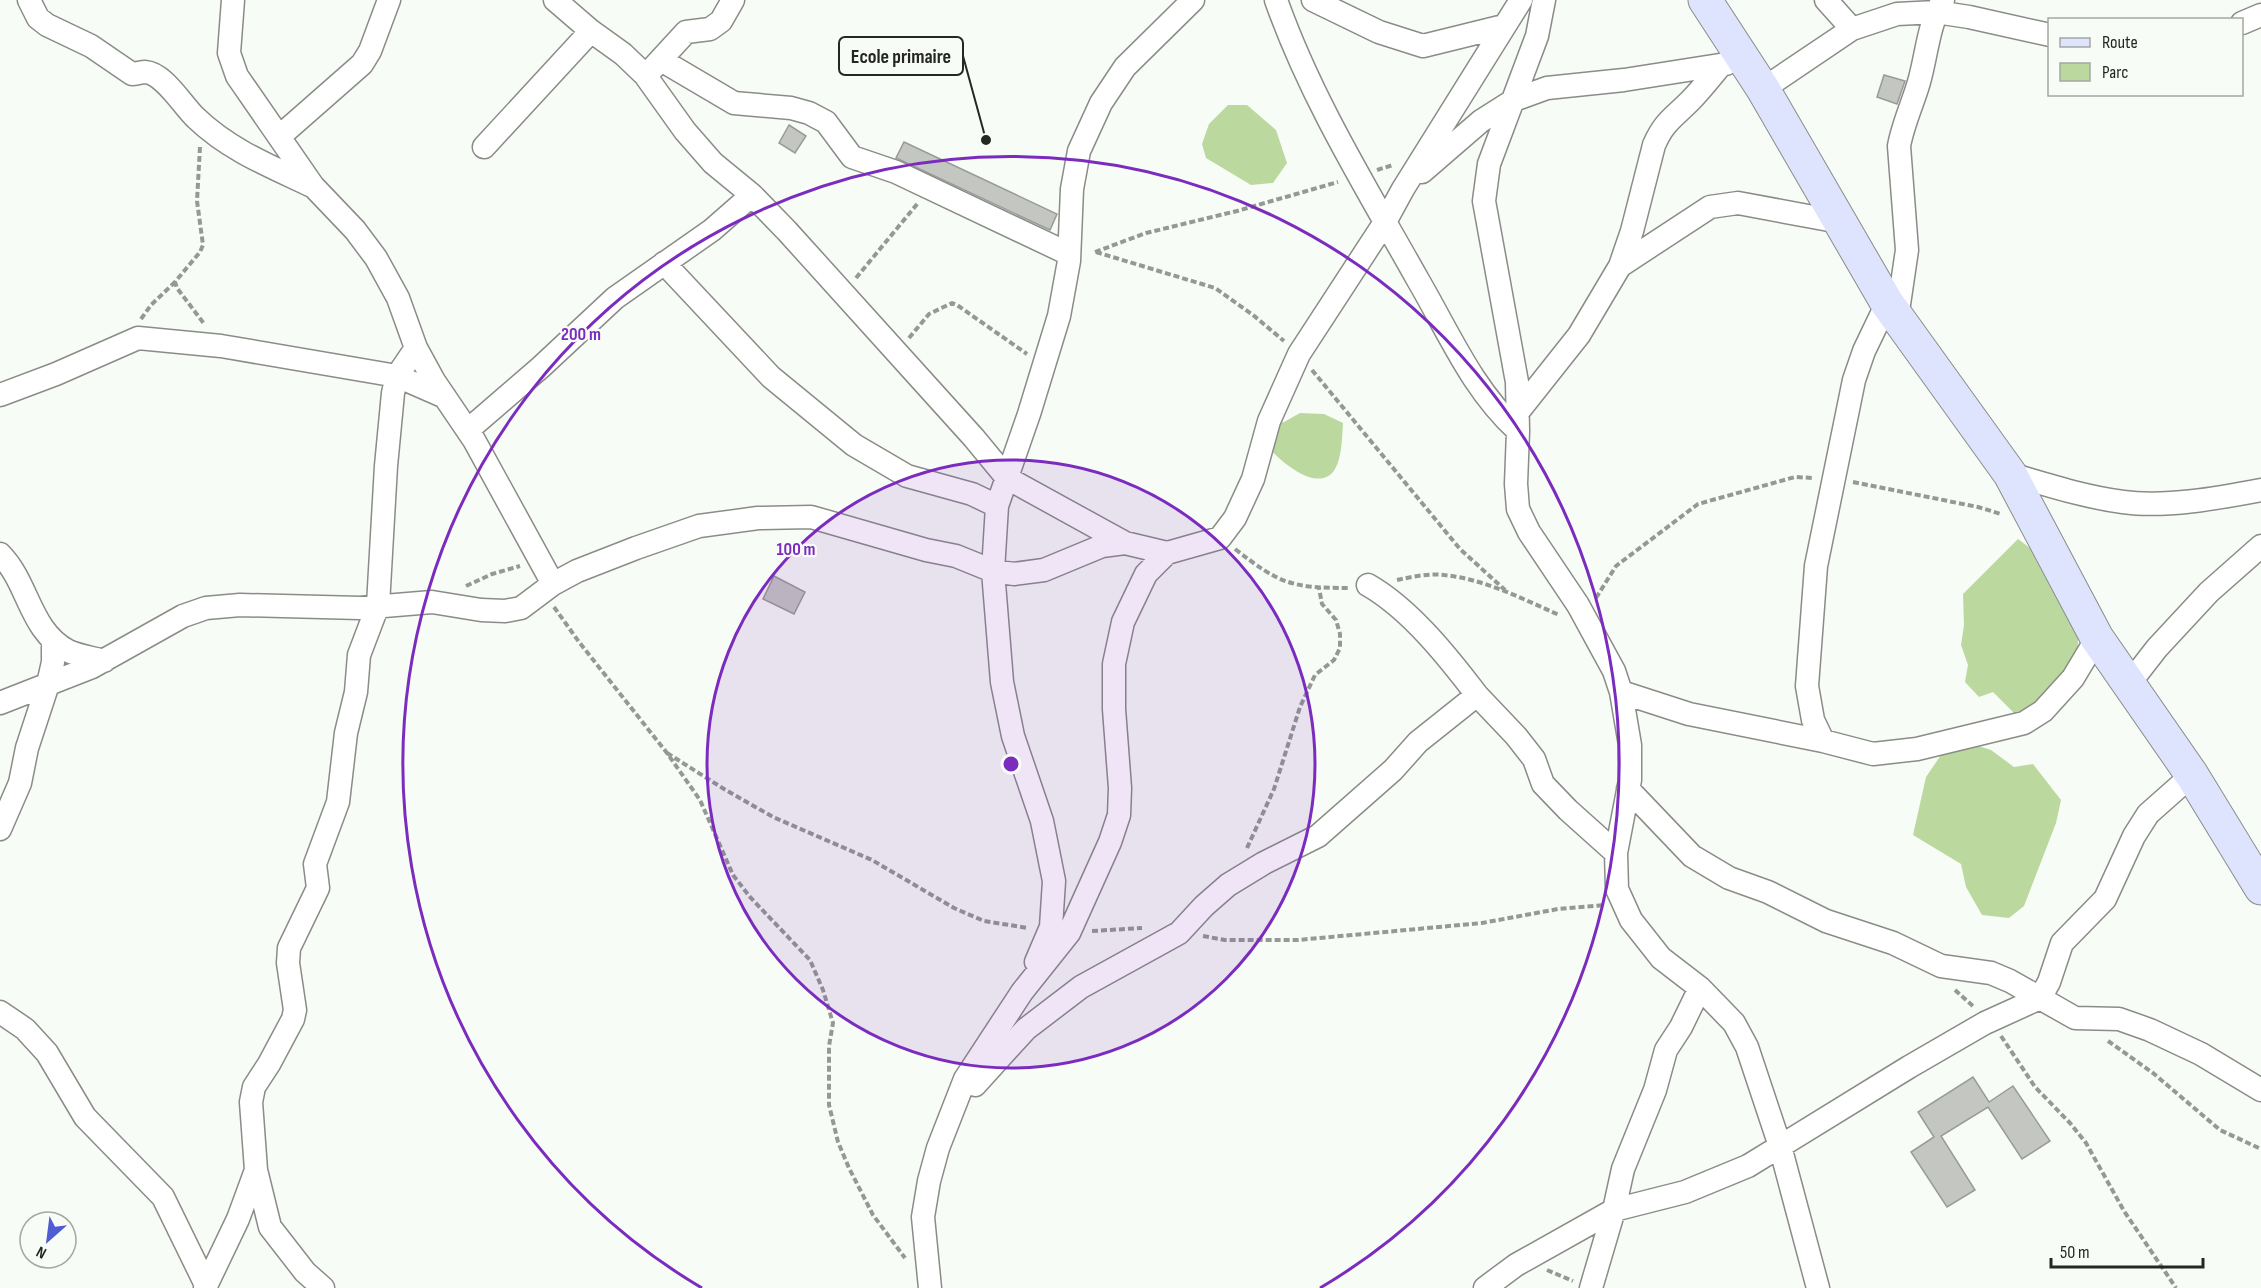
<svg xmlns="http://www.w3.org/2000/svg" width="2261" height="1288" viewBox="0 0 2261 1288" font-family="'Sofia Sans Condensed',sans-serif">
<style>
.green{fill:#bbd99e}
.building{fill:#c4c7c1;stroke:#989b96;stroke-width:1.5}
.lines{fill:none;stroke-linecap:round;stroke-linejoin:round}
.street-casing{stroke:#8a8c87;stroke-width:25}
.secondary-casing{stroke:#8a8c87;stroke-width:35}
.path{stroke:#959894;stroke-width:4;stroke-dasharray:6 3;stroke-linecap:butt}
.street{stroke:#fff;stroke-width:22}
.secondary{stroke:#dee3fe;stroke-width:33}
.ring{fill:none;stroke:#7b2cbf;stroke-width:3}
.centre{fill:#7b2cbf;stroke:#f8fcf6;stroke-width:3}
.ring-label{font-size:18px;text-anchor:middle;font-weight:bold;fill:#7b2cbf;stroke:#f8fcf6;stroke-width:4.5;stroke-linejoin:round;paint-order:stroke}
.leader{fill:none;stroke:#262725;stroke-width:2}
.callout-dot{fill:#262725;stroke:#f8fcf6;stroke-width:2}
.callout{fill:#f8fcf6;stroke:#262725;stroke-width:2}
.callout-label{font-size:20px;text-anchor:middle;font-weight:bold;fill:#262725}
</style>
<rect width="100%" height="100%" fill="#f8fcf6"/>
<path class="green" d="M 1228,105 L 1247,105 L 1276,130 L 1287,163 L 1273,183 L 1251,185 L 1206,158 L 1202,144 L 1209,124 Z
M 1300,413 L 1324,414 L 1343,423 C 1342,437 1342,457 1335,469 C 1319,496 1277,459 1266,444 L 1273,424 L 1284,422 Z
M 2018,539 L 2034,551 L 2078,633 L 2078,650 L 2064,682 L 2024,723 L 1993,692 L 1979,697 L 1965,682 L 1968,665 L 1961,645 L 1964,625 L 1963,594 Z
M 1966,742 L 1991,750 L 2014,767 L 2033,764 L 2061,800 L 2056,823 L 2024,906 L 2009,918 L 1982,915 L 1966,887 L 1961,864 L 1913,835 L 1926,777 L 1941,755 Z"/>
<path class="building" d="M 1884,75 L 1905,81 L 1897,104 L 1877,97 Z
M 789,125 L 806,136 L 795,153 L 779,143 Z
M 904,142 L 1057,214 L 1050,230 L 896,158 Z
M 774,576 L 805,592 L 794,614 L 763,599 Z
M 1973,1077 L 1989,1102 L 2013,1086 L 2050,1141 L 2022,1159 L 1988,1107 L 1941,1136 L 1975,1190 L 1947,1207 L 1911,1152 L 1934,1137 L 1918,1112 Z"/>
<g class="lines">
<g class="street-casing">
<path id="street" d="M 29,0 L 38,18 L 47,25 L 91,46 L 132,74 C 136,74 141,72 145,72 C 164,73 183,106 196,118 C 229,150 272,167 312,186
M 233,0 L 229,53 L 237,76 L 313,186 L 355,230 L 376,258 L 398,298 L 416,348 L 434,381 L 474,440 L 553,584
M 555,0 L 591,31 L 623,54 L 645,75 L 685,131 L 713,163 L 752,195 L 787,231 L 974,438 L 1007,478 L 1125,543
M 1276,0 C 1311,99 1367,189 1418,280 C 1449,333 1472,389 1518,431
M 1313,0 L 1379,32 L 1423,46 L 1504,26
M 1544,0 L 1537,36 L 1489,164 L 1484,201 L 1517,382 L 1518,431 L 1516,484 L 1518,509 L 1529,532 L 1578,605 L 1614,671 L 1621,692 L 1630,745 L 1630,780 L 1616,853 L 1617,889 L 1631,920 L 1661,958 L 1700,988 L 1734,1023 L 1747,1047 L 1780,1146 L 1818,1288
M 1826,0 L 1852,29
M 2242,23 L 2261,15
M 661,60 L 734,103 L 791,108 L 809,113 L 826,122 L 852,157 L 896,172 L 1069,254
M 652,69 L 686,32 L 710,29 L 721,21 L 733,0
M 1763,89 L 1852,29 L 1897,14 L 1936,12 L 1969,17 L 2050,35
M 280,136 L 362,64 L 370,51 L 389,0
M 484,147 L 591,31
M 1422,172 L 1481,121 L 1514,100 L 1547,88 L 1624,80 L 1726,64
M 664,263 L 771,377 L 854,445 L 907,476 L 972,494 L 997,506
M 1620,266 L 1710,207 L 1738,203 L 1840,222
M 1897,318 L 1907,250 L 1899,146 C 1903,124 1913,103 1919,82 C 1927,54 1928,25 1943,0
M 0,395 L 56,374 L 138,338 L 221,346 L 397,376 L 445,397
M 1518,412 L 1579,335 L 1620,266 L 1632,231 L 1654,145 C 1664,122 1673,118 1690,101 C 1701,90 1711,77 1721,65
M 468,430 L 541,367 L 615,298 L 712,230 L 752,195
M 2010,474 C 2048,485 2084,497 2123,502 C 2165,508 2219,498 2261,490
M 0,554 C 29,583 29,630 68,651 C 79,656 93,658 104,661
M 2129,684 L 2157,648 L 2209,592 L 2261,546
M 1621,692 L 1689,714 L 1823,741 L 1873,754 L 1917,749 L 2024,723 L 2043,711 L 2073,678 L 2097,638
M 1477,695 L 1516,736 L 1534,759 L 1543,784 L 1568,810 L 1616,853
M 0,703 L 92,667 L 183,616 L 206,608 L 240,605 L 360,608 L 432,602 L 481,610 L 505,611 L 521,608 L 553,584 L 577,571 L 636,548 L 699,526 L 758,518 L 811,517 L 926,550 L 956,556 L 993,571 L 1014,574 L 1044,570 L 1102,546 L 1125,543 L 1167,553
M 1823,741 L 1813,720 L 1807,686 L 1816,566 L 1854,380 L 1864,351 L 1887,303
M 1628,789 L 1692,856 L 1729,878 L 1768,892 L 1826,921 L 1893,943 L 1941,966 L 1991,973 L 2010,981 L 2075,1018 L 2119,1019 L 2150,1030 L 2201,1054 L 2261,1090
M 0,829 L 20,783 L 27,748 L 48,684 L 53,662 L 53,641
M 1036,962 L 1051,927 L 1054,881 L 1042,821 L 1013,736 L 1002,682 L 993,571 L 997,506 L 1029,414 L 1059,316 L 1069,261 L 1072,189 L 1079,151 L 1101,103 L 1125,67 L 1193,0
M 0,1012 L 25,1029 L 47,1053 L 85,1117 L 163,1197 L 206,1285
M 975,1085 L 1026,1029 L 1081,987 L 1179,933 L 1204,906 L 1228,885 L 1264,863 L 1318,836 L 1393,770 L 1418,742 L 1477,695 C 1448,657 1410,609 1368,585
M 256,1170 L 270,1227 L 305,1272 L 323,1288
M 205,1288 L 238,1219 L 256,1170 L 251,1102 L 254,1087 L 269,1064 L 293,1019 L 295,1010 L 288,963 L 289,948 L 318,888 L 315,864 L 338,802 L 346,733 L 356,692 L 359,655 L 378,605 L 386,466 L 393,393 L 397,376 L 416,348
M 930,1288 L 923,1217 L 929,1181 L 938,1148 L 965,1079 L 1022,992 L 1069,933 L 1110,842 L 1119,815 L 1120,788 L 1114,709 L 1114,664 L 1123,622 L 1146,574 L 1167,553 L 1220,538 L 1235,518 L 1253,479 L 1269,421 L 1299,354 L 1385,222 L 1403,189 L 1521,0
M 1485,1288 L 1516,1265 L 1614,1210 L 1685,1192 L 1748,1166 L 1909,1067 L 1985,1023 L 2040,998 L 2049,982 L 2062,943 L 2105,899 L 2134,836 L 2148,814 L 2192,775
M 1591,1288 L 1614,1210 L 1623,1169 L 1655,1090 L 1666,1050 L 1681,1027 L 1700,988"/>
</g>
<g class="secondary-casing">
<path id="secondary" d="M 1705,0 L 1763,89 L 1887,303 L 2010,474 L 2097,638 L 2192,775 L 2261,888"/>
</g>
<path class="path" d="M 200,147 L 197,201 L 203,245 L 200,252 L 175,282 L 177,288 L 205,325
M 1377,170 L 1393,165
M 1095,252 L 1146,233 L 1237,211 L 1338,182
M 1096,252 L 1215,288 L 1253,315 L 1284,341
M 856,278 L 918,203
M 141,319 L 151,305 L 175,282
M 909,338 L 929,314 L 952,303 L 957,305 L 1027,354
M 1312,370 L 1460,549 L 1505,590
M 1853,482 L 1978,507 L 2001,514
M 1235,549 C 1280,584 1291,588 1349,588
M 1397,580 C 1412,577 1428,573 1444,575 C 1484,579 1523,599 1559,615
M 466,586 L 492,574 L 520,566
M 1596,598 L 1616,566 L 1698,504 L 1795,477 L 1813,478
M 554,607 L 579,642 L 667,753 L 700,800 L 733,875 L 750,897 L 810,960 L 823,990 L 833,1023 L 829,1046 L 829,1105 L 838,1142 L 849,1168 L 873,1215 L 905,1258
M 667,753 L 724,789 L 773,817 L 872,860 L 954,908 L 984,921 L 1028,928
M 1247,848 L 1274,789 L 1300,707 L 1315,675 L 1334,660 L 1340,648 L 1340,634 L 1336,620 L 1322,604 L 1319,588
M 1092,931 L 1142,928
M 1203,936 L 1225,940 L 1298,940 L 1482,923 L 1558,909 L 1604,905
M 1955,990 L 1974,1007
M 2001,1036 L 2035,1087 L 2070,1123 L 2086,1143 L 2124,1211 L 2176,1288
M 2108,1041 L 2153,1073 L 2220,1130 L 2261,1149
M 1547,1270 L 1573,1281"/>
<use href="#street" class="street"/>
<use href="#secondary" class="secondary"/>
</g>
<circle cx="1011" cy="764" r="304" fill="#7b2cbf" fill-opacity=".12"/>
<g class="ring">
<circle cx="1011" cy="764" r="304"/>
<path d="M702 1288A608 608 0 1 1 1320 1288"/>
</g>
<circle cx="1011" cy="764" r="9" class="centre"/>
<g class="ring-label">
<text x="581" y="340">200 m</text>
<text x="796" y="555">100 m</text>
</g>
<path class="leader" d="M986 140L963 56"/>
<circle class="callout-dot" cx="986" cy="140" r="6"/>
<rect class="callout" x="839" y="37" width="124" height="38" rx="6"/>
<g class="callout-label">
<text x="901" y="63">Ecole primaire</text>
</g>
<rect x="2048" y="18" width="195" height="78" fill="#f8fcf6" stroke="#a4a7a2" stroke-width="1.5"/>
<rect x="2060" y="38" width="30" height="9" fill="#dee3fe" stroke="#a4a7a2" stroke-width="1.5"/>
<text x="2102" y="48" font-size="18" fill="#262725">Route</text>
<rect x="2060" y="63" width="30" height="18" fill="#bbd99e" stroke="#a4a7a2" stroke-width="1.5"/>
<text x="2102" y="78" font-size="18" fill="#262725">Parc</text>
<g transform="translate(48 1240) rotate(208)"><circle r="28" fill="#f8fcf6" stroke="#a4a7a2" stroke-width="1.5"/>
<path d="M0-4.5L10 22L0 15L-10 22Z" fill="#4f5cd2"/>
<text y="-9" font-size="16" font-weight="bold" text-anchor="middle" fill="#262725">N</text>
</g>
<path d="M2051 1258v9h152v-9" fill="none" stroke="#262725" stroke-width="3"/>
<text x="2060" y="1258" font-size="18" fill="#262725" stroke="#f8fcf6" stroke-width="4.5" paint-order="stroke">50 m</text>
</svg>
